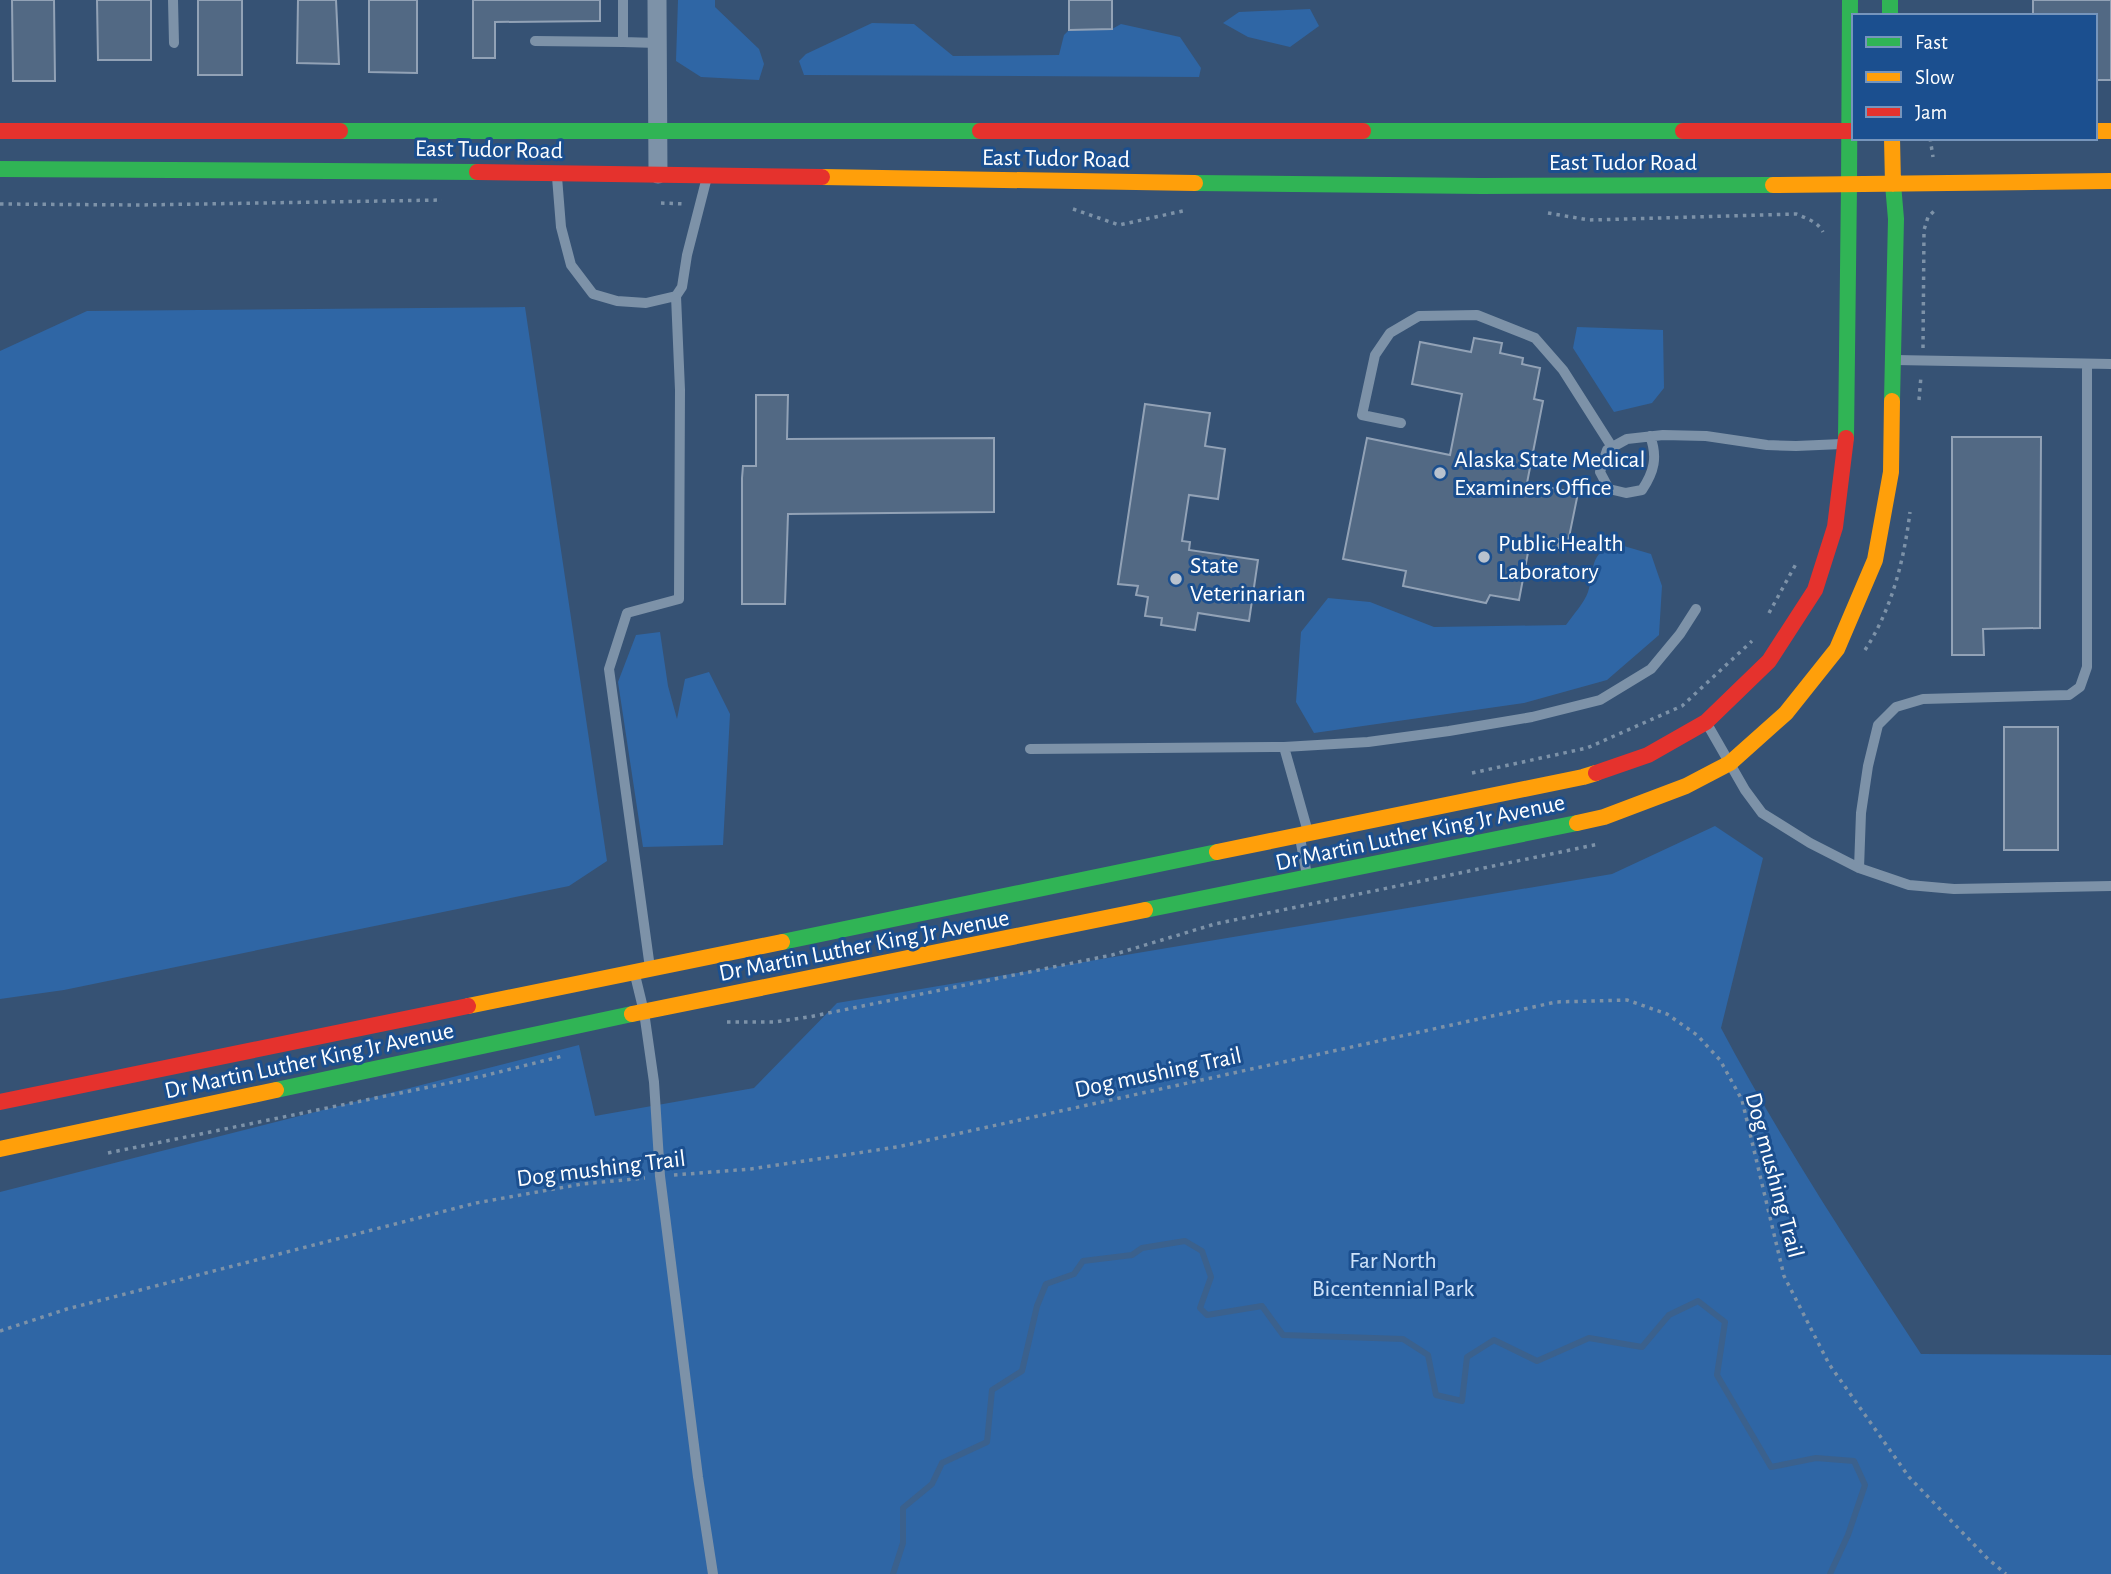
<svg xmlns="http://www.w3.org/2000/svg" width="2111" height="1574" viewBox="0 0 2111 1574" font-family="'Alegreya Sans',sans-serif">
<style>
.green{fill:#2f66a5}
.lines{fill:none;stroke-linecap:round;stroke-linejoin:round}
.stream{stroke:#3b618d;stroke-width:6}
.building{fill:#526984;stroke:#92a2b6;stroke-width:2}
.path{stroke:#7d92a8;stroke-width:3.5;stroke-dasharray:3.5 5;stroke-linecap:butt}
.lane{stroke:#7d92a8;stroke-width:10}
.street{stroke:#7d92a8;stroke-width:19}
.fast{stroke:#30b455;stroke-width:16}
.slow{stroke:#ff9f0a;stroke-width:16}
.jam{stroke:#e5322d;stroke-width:16}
.poi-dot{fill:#b9c2ce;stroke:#1b4f8f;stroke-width:2.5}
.labels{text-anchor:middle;stroke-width:6;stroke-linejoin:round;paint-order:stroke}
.street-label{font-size:24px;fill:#fff;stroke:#1b4f8f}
.poi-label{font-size:24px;fill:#fff;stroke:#1b4f8f;text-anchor:start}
.park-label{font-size:24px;fill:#cfe3fa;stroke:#1b4f8f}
</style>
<rect width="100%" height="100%" fill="#365274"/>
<path class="green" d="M 678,0 L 715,0 L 715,7 L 759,49 L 764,64 L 759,80 L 701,77 L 676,61 Z
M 1310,9 L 1319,26 L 1290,47 L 1248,37 L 1223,23 L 1239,12 Z
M 872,23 L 914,24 L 953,56 L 1059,55 L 1064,35 L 1069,30 L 1112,29 L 1121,24 L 1180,37 L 1201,68 L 1199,77 L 804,75 L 799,61 L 806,54 Z
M 525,307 L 607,861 L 569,886 L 64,990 L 0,999 L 0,351 L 87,311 Z
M 1577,327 L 1663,330 L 1664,388 L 1652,403 L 1614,412 L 1573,348 Z
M 1617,544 L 1651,554 L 1662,586 L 1659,635 L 1607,680 L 1524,703 L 1314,733 L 1296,702 L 1301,632 L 1328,598 L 1370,602 L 1434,627 L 1566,625 C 1573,615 1584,603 1588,592 C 1596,568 1587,554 1617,544 Z
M 660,632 L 668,686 L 677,719 L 685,679 L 709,672 L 730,714 L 723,845 L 643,847 L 618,682 L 636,635 Z
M 1715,826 L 1763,858 L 1721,1028 C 1781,1141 1851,1247 1921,1354 L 2111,1355 L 2111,1574 L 0,1574 L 0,1192 L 579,1045 L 595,1116 L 754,1088 L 837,1003 L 1612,874 Z"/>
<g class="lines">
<path class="stream" d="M 893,1574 L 903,1543 L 903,1508 L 932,1484 L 942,1463 L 987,1442 L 992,1390 L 1022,1371 L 1037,1306 L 1046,1284 L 1074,1274 L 1083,1261 L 1132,1255 L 1142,1248 L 1185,1241 L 1202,1251 L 1211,1277 L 1200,1308 L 1207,1315 L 1262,1306 L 1283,1335 L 1403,1339 L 1428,1355 L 1436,1395 L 1462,1401 L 1467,1357 L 1494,1340 L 1537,1361 L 1589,1338 L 1642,1347 L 1669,1315 L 1698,1301 L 1725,1322 L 1717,1375 L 1771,1467 L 1816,1458 L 1854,1461 L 1865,1485 L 1848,1535 L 1830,1574"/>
</g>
<path class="building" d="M 12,0 L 54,0 L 55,81 L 13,81 Z
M 97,0 L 151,0 L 151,60 L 98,60 Z
M 198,0 L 242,0 L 242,75 L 198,75 Z
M 298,0 L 336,0 L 339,64 L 297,63 Z
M 369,0 L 417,0 L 417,73 L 369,72 Z
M 473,0 L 600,0 L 600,21 L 495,22 L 495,58 L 473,58 Z
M 1069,0 L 1112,0 L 1112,29 L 1069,30 Z
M 2033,0 L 2111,0 L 2111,80 L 2095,80 L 2095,16 L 2033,16 Z
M 1474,338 L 1502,343 L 1500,353 L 1523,358 L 1522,364 L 1540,368 L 1534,399 L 1543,401 L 1527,483 L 1578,493 L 1568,542 L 1557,539 L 1559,548 L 1530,542 L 1519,600 L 1490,595 L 1486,603 L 1403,586 L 1406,571 L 1343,559 L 1367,438 L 1450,455 L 1462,394 L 1412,384 L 1420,342 L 1471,352 Z
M 756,395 L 788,395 L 787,439 L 994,438 L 994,512 L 788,514 L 785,604 L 742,604 L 742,478 L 743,466 L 756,466 Z
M 1145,404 L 1210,413 L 1205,446 L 1225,449 L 1218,499 L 1189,495 L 1182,541 L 1190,542 L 1189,550 L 1258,560 L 1249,621 L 1198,613 L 1195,630 L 1161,625 L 1162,618 L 1145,616 L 1148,597 L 1136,595 L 1138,586 L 1118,584 Z
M 1952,437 L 2041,437 L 2040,628 L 1983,629 L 1984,655 L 1952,655 Z
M 2004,727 L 2058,727 L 2058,850 L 2004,850 Z"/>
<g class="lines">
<path class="path" d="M 1930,138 L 1933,157
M 661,203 L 685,204
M 0,204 L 140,205 L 442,200
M 1073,209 L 1119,225 L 1187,210
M 1548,213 L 1589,220 L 1796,214 C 1806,218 1818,222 1823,232
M 1923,348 L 1924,230 L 1928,217 L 1936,209
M 1919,400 L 1921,376
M 1769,613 L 1797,562
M 1865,650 C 1892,609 1904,560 1910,512
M 1472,773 L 1587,748 L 1682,706 L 1752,641
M 727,1022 L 774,1022 L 809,1017 L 1112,955 L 1215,924 L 1599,844
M 108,1153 L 483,1076 L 563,1056
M 674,1175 L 751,1169 L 897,1147 L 1556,1002 L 1627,1000 L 1667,1014 L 1697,1035 L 1720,1060 L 1742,1100 L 1784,1276 L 1829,1364 L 1909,1477 L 1988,1559 L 2006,1574
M 0,1331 L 67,1309 L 476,1203 L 582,1184 L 645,1178"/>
<path class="lane" d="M 173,0 L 174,43
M 535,41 L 623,42 L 623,0
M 623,42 L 657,43
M 557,177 L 561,227 L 571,265 L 593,294 L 617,301 L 646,303 L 676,296 L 682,287 L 687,255 L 706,181
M 1895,360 L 2111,364
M 1401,423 L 1362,415 L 1375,355 L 1390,333 L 1419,316 L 1477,315 L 1535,338 L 1563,370 L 1612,447
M 1650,436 C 1658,457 1654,472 1642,490 L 1626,493 L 1609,489 L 1600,472 L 1607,450 L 1627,439 L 1663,435 L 1706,436 L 1767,445 L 1796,446 L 1842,444
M 1706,722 L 1745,790 L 1762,813 L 1810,843 L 1859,868 L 1909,885 L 1954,889 L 2111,886
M 1284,747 L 1368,742 L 1449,731 L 1532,717 L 1600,700 L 1651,669 L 1680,634 L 1696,609
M 1030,749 L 1284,747 L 1308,832
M 1300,838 L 1307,875
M 1859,868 L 1861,813 L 1868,766 L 1878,725 L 1896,707 L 1923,699 L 2069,695 L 2080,687 L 2087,667 L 2087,364
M 650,968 L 609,669 L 627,613 L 679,599 L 680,390 L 676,296
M 635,975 L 644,1012 L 654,1082 L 660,1176 L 698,1477 L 713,1574"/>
<path class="street" d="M 657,0 L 658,174"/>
<path class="fast" d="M 1890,0 L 1890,16
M 340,131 L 980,131
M 1363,131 L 1683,131
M 0,169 L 477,172
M 1195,183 L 1482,186 L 1773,185
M 1849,186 L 1850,0
M 1892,401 L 1896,219 L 1893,184
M 1846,438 L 1849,186
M 1145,910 L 1577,823
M 782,942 L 1217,852
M 276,1090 L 632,1014"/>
<path class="slow" d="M 2095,131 L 2111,131
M 1892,138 L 1893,184
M 822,177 L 1195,183
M 1773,185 L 2111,181
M 1577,823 L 1604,817 L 1686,786 L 1730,763 L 1786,713 L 1837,649 L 1875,560 L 1891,472 L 1892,401
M 1217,852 L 1583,777 L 1596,773
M 468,1006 L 782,942
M 632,1014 L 1145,910
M 0,1149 L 276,1090"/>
<path class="jam" d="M 0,131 L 340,131
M 980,131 L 1363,131
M 1683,131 L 1854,131
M 477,172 L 822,177
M 1596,773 L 1648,755 L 1706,722 L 1769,661 L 1815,590 L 1835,527 L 1846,438
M 0,1102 L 468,1006"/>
</g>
<g class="poi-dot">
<circle cx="1440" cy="473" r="7"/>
<circle cx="1484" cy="557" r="7"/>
<circle cx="1176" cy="579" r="7"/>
</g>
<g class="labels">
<g class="street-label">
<text transform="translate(489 149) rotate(1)" y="8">East Tudor Road</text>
<text transform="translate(1056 158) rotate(1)" y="8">East Tudor Road</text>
<text x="1623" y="170">East Tudor Road</text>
<text transform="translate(1420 832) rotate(-12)" y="8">Dr Martin Luther King Jr Avenue</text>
<text transform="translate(864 945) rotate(-11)" y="8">Dr Martin Luther King Jr Avenue</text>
<text transform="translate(309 1060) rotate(-12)" y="8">Dr Martin Luther King Jr Avenue</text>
<text transform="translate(1158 1072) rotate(-12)" y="8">Dog mushing Trail</text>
<text transform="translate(601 1168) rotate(-7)" y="8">Dog mushing Trail</text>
<text transform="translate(1775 1175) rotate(75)" y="8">Dog mushing Trail</text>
</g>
<g class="poi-label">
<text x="1454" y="467">Alaska State Medical<tspan x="1454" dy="28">Examiners Office</tspan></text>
<text x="1498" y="551">Public Health<tspan x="1498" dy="28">Laboratory</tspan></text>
<text x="1190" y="573">State<tspan x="1190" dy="28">Veterinarian</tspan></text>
</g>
<g class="park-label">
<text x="1393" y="1268">Far North<tspan x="1393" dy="28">Bicentennial Park</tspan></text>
</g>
</g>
<rect x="1852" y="14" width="245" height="126" fill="#1b4f8f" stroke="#7695bc" stroke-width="2"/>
<rect x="1866" y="37" width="35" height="10" fill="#30b455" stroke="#7695bc" stroke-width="2"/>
<text x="1915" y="49" font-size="21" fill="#ffffff">Fast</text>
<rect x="1866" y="72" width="35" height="10" fill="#ff9f0a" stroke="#7695bc" stroke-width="2"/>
<text x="1915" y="84" font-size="21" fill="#ffffff">Slow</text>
<rect x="1866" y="107" width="35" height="10" fill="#e5322d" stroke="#7695bc" stroke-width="2"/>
<text x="1915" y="119" font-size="21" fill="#ffffff">Jam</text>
</svg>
